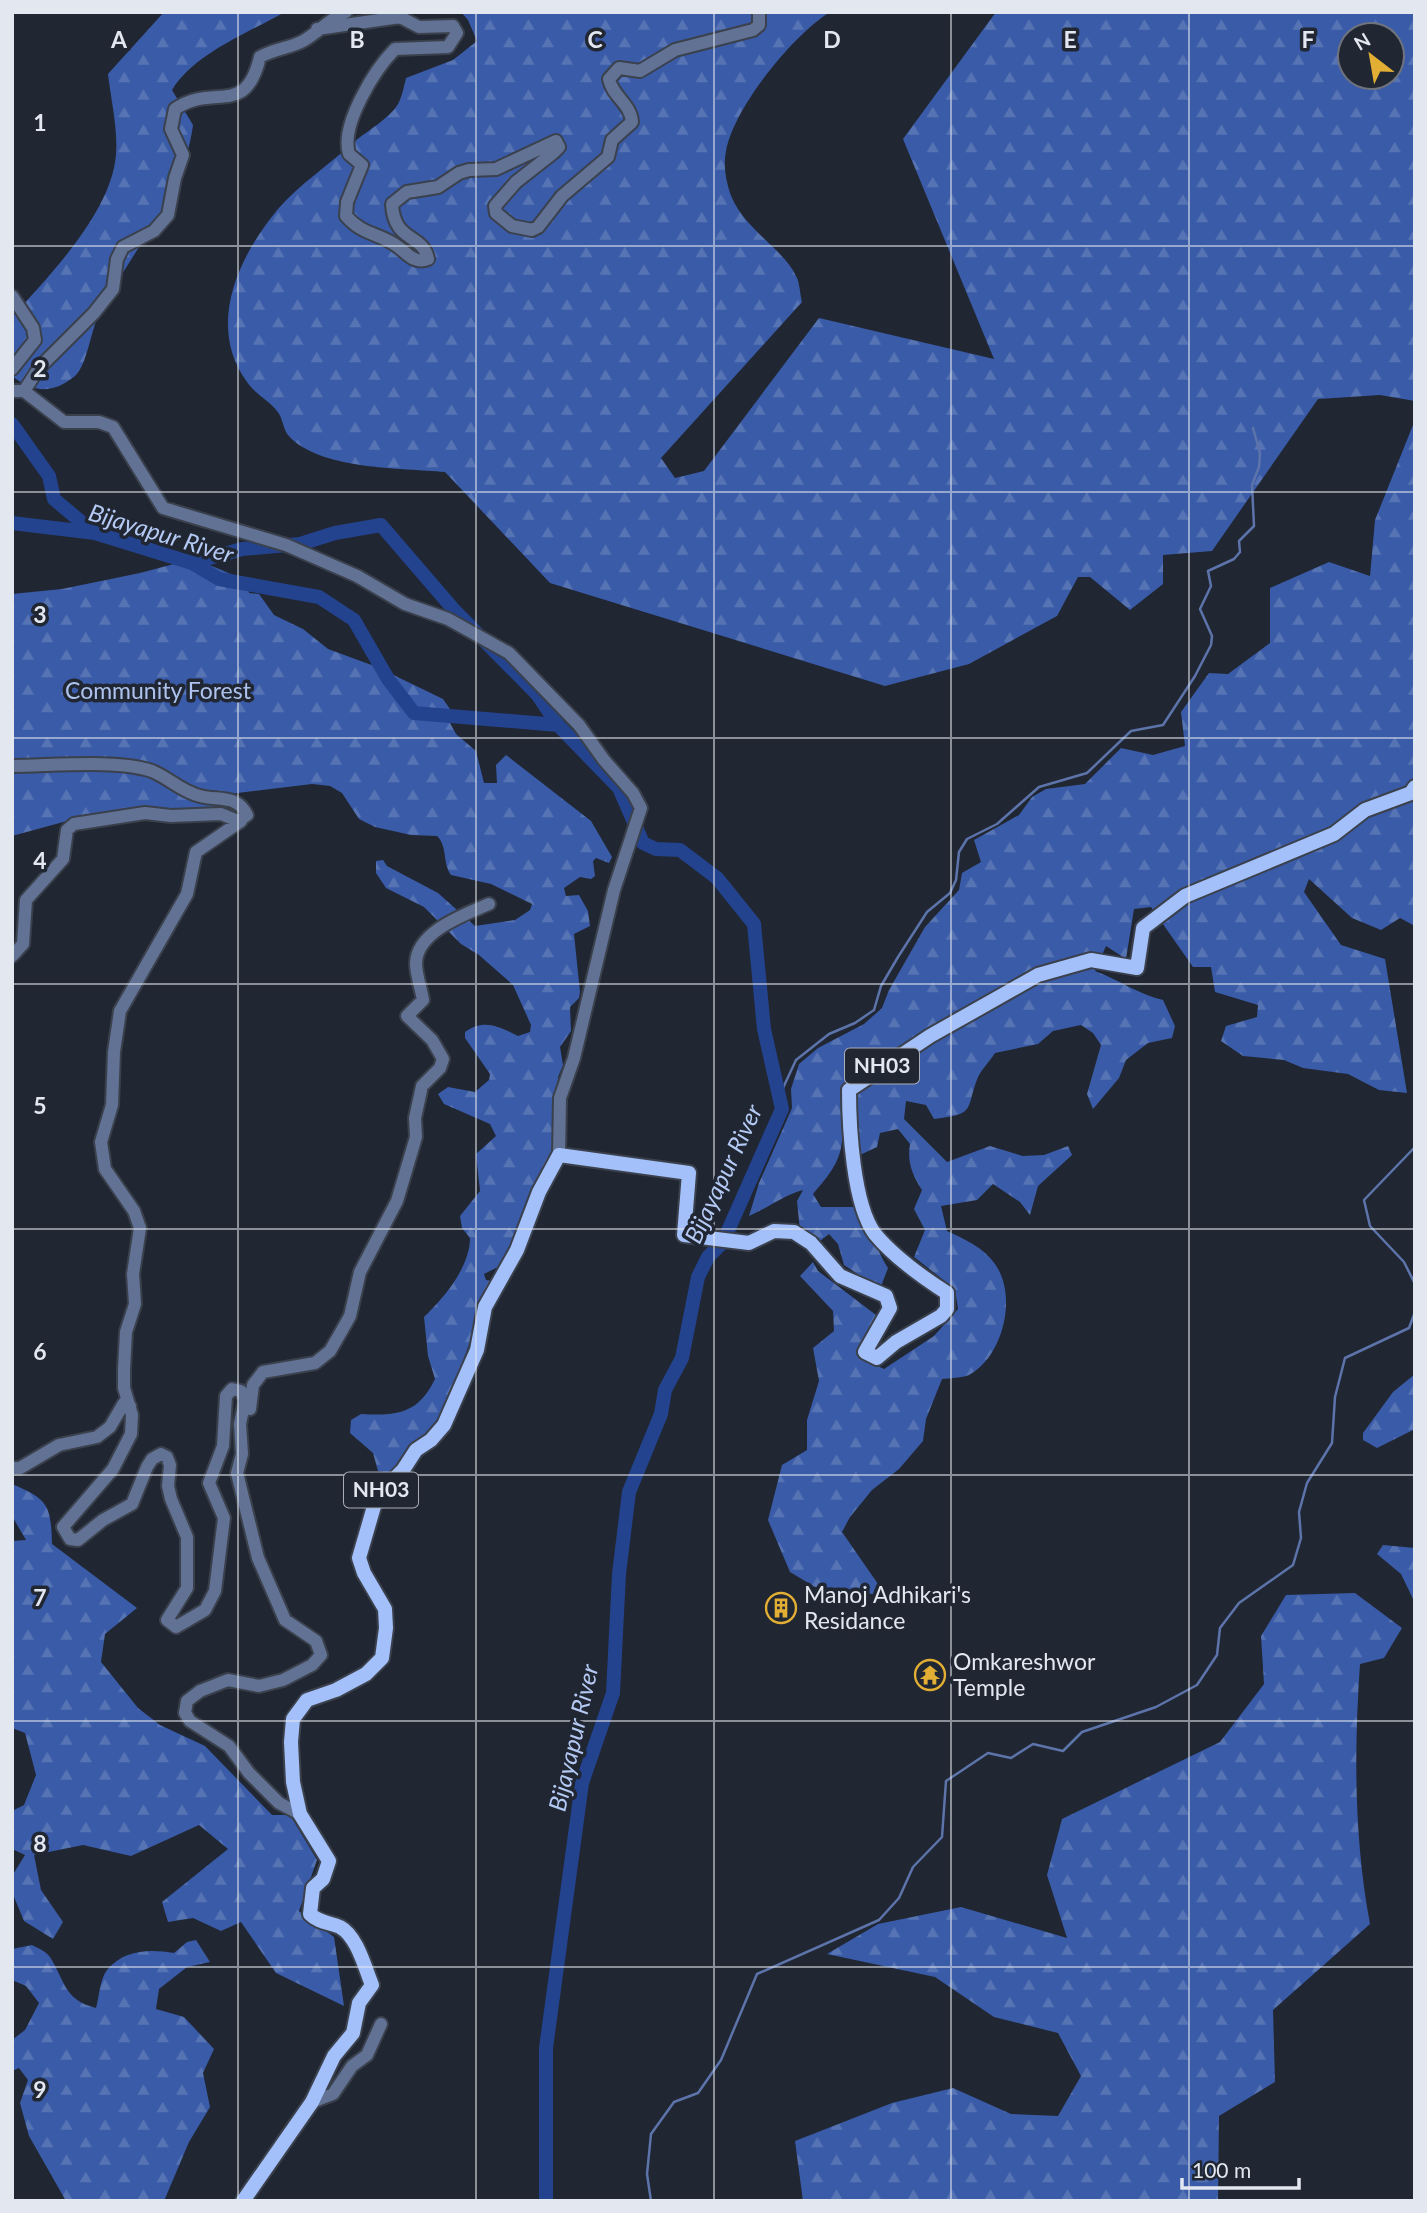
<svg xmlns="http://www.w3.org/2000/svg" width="1427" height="2213" viewBox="0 0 1427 2213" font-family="Lato,sans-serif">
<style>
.forest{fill:url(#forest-firs);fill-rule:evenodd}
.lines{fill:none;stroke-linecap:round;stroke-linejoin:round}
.stream{stroke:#5d74ab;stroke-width:2.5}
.river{stroke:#24438e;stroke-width:14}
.minor-casing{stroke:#3b414c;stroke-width:16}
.major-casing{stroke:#3b414c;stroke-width:18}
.minor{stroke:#617295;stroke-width:12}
.major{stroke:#a3c0fa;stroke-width:14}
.grid{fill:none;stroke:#e3e7ef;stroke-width:2;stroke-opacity:0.55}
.labels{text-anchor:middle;stroke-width:7;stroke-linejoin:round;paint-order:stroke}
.shield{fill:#202632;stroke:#a8adb6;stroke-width:2}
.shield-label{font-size:21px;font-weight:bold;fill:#e3e7ef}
.park-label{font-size:23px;fill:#adc2ec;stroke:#202632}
.poi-label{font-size:23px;fill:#e3e7ef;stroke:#202632;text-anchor:start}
.water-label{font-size:24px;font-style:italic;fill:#b4c9f3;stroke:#202632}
.grid-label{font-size:23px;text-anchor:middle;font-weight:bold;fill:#e3e7ef;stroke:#202632;stroke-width:7;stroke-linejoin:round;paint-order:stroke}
</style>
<defs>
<pattern id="forest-firs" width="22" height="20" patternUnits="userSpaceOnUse" patternTransform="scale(1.75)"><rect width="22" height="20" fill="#3a5ba8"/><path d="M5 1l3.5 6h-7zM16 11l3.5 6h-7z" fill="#5673b4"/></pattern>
</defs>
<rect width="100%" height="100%" fill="#202632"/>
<path class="forest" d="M 164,12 L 285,12 C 248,33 195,53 172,90 L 193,125 C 184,196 131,251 100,312 C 91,329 87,366 75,376 C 53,394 34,393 12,376 L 12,317 C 49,276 111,213 116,155 C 118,129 111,100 108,74 Z
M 461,12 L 830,12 C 793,35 734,107 726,151 C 723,166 726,183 732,198 C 746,230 784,250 796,276 C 800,283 800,295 802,302 L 661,458 L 675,478 L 704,471 L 819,318 L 994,359 L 903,139 L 996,12 L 1415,12 L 1415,401 L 1380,395 L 1318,399 L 1212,551 L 1163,555 L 1163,584 L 1130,610 L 1090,577 L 1078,577 L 1057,616 L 969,664 L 885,686 L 550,583 L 445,472 C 402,468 318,470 288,435 C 283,429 283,418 277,411 C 270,401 256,395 247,382 C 206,326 238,257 278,209 C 300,184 330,164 354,142 C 367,131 390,118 398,104 C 402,97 404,86 406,78 L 453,60 L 477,41 L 468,20 ZM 1350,35 L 1392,35 L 1392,77 L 1350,77 Z
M 1415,420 L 1415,926 L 1400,918 L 1381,930 L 1352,918 L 1309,879 L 1304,892 L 1341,945 L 1385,959 L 1407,1093 L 1379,1090 L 1348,1074 L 1303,1068 L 1284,1060 L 1243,1056 L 1221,1041 L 1226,1026 L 1257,1017 L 1258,1005 L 1215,992 L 1211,967 L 1193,967 L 1151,907 L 1134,909 L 1126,959 L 1106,946 L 1095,971 C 1119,980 1138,994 1163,1000 L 1175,1026 L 1172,1038 L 1148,1043 L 1126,1060 L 1119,1078 L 1093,1109 L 1087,1094 L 1101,1045 L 1093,1033 L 1081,1025 L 1053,1031 L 1038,1044 L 995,1053 C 990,1061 982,1069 978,1077 C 965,1110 977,1114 934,1119 L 926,1105 L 906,1101 L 904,1119 L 947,1162 L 990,1146 L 1023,1156 L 1044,1155 L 1068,1146 L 1072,1155 L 1038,1186 L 1030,1215 L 1020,1202 L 993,1184 L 977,1200 L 941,1206 L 947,1231 C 966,1240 983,1247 995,1264 C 1018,1296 1003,1357 969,1375 C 962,1378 950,1378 942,1379 L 926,1419 L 923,1441 L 899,1469 L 872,1490 L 850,1517 L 842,1532 L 887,1597 L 841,1588 L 815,1587 L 790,1572 L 768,1520 L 782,1465 L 807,1450 L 807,1420 L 819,1381 L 813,1348 L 834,1331 L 833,1311 L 800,1276 L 813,1262 L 818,1271 L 880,1318 L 860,1344 L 860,1358 L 884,1369 L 934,1336 L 958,1309 L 955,1289 L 914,1257 L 925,1230 L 914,1209 L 922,1190 C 912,1174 907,1162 910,1144 L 898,1129 L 880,1133 L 877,1147 L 860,1155 L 858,1137 L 842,1130 C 844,1158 831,1173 813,1194 L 821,1207 L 854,1207 C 870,1223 875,1248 888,1268 L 880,1289 L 844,1265 L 838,1244 L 829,1234 L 820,1241 L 800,1231 L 797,1201 L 803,1190 C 782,1196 768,1208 749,1216 L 759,1183 L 792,1108 L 791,1089 L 799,1064 L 818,1048 L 864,1024 L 882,1008 L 889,990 L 925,927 L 959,890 L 962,873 L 981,862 L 974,840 L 1019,815 L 1032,797 L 1046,789 L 1085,784 L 1121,748 L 1153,755 L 1185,746 L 1181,712 L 1209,673 L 1228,674 L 1270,643 L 1270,588 L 1329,562 L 1370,576 L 1375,520 Z
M 189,560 C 210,562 226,574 247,580 L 249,593 L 259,594 L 274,615 L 303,629 L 328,649 L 377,667 L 443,699 L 450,709 L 450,723 L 456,734 L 476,751 L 484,783 L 497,783 L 496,765 L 506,755 L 591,821 L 612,857 L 609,863 L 596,858 L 593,861 L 595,876 L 591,879 L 580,877 L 564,888 L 566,896 L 579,895 L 588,911 L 590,926 L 574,934 L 580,992 L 579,998 L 570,1007 L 571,1031 L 560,1047 L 563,1065 L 558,1077 L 556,1150 L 506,1263 L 484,1274 L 486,1280 L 492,1281 L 443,1416 L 392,1473 L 378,1471 L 373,1453 L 350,1433 L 351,1420 L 361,1414 C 397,1416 418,1414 435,1379 L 428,1356 L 424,1317 C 444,1298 470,1267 470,1238 L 462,1228 L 460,1216 L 480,1191 L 476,1154 L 496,1136 L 490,1124 L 444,1104 L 438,1094 L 448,1087 L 475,1092 L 489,1080 L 490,1074 L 465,1038 L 465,1032 C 484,1018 500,1027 518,1036 L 530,1032 L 531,1025 L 513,985 L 479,955 L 461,944 L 424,907 L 386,888 L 376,873 L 376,861 L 383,860 L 387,866 L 438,893 L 475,926 L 515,920 L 530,910 L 532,904 L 491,884 L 451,875 C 442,862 448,847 437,836 L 411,835 L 375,827 L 359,819 L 342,793 L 330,786 L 312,784 L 213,796 L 218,806 L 205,810 L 158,812 L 144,809 L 67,821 L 12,836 L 12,594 L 62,589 L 140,573 Z
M 1415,1374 L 1415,1429 L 1377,1448 L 1363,1440 L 1363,1433 L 1393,1392 Z
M 12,1484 C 48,1499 51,1505 52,1544 L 137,1608 L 105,1634 L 101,1662 L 138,1708 L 160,1725 L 205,1746 L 272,1815 L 290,1815 L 317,1860 L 299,1911 L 334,1937 L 344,2006 L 276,1973 L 241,1922 L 221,1931 L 193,1918 L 168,1922 L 162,1902 L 228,1849 L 199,1825 L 131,1856 L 83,1845 L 34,1855 L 41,1890 L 63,1922 L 53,1939 L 24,1921 L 12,1892 L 12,1876 L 25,1855 L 12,1849 L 12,1811 L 24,1805 L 36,1775 L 25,1733 L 12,1728 L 12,1541 L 26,1540 L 12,1516 Z
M 1383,1545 L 1415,1548 L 1415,1603 L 1401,1574 L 1377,1554 Z
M 1355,1593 L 1402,1628 L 1384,1658 L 1360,1664 C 1354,1751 1354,1838 1370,1924 L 1273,2010 L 1275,2082 L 1219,2116 L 1218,2200 L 803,2201 L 795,2141 L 892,2103 L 953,2088 L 1011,2114 L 1058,2116 L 1081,2076 L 1058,2033 L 994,2017 L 935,1977 L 827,1954 L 878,1924 L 961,1907 L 1067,1938 L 1047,1875 L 1062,1819 L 1220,1742 L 1264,1684 L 1261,1636 L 1286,1595 Z
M 196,1940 L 210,1962 L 187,1967 L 159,1989 L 156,2009 L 184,2017 L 214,2049 L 203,2073 L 210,2107 L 189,2142 L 164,2201 L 66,2201 L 29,2136 L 20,2103 L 28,2080 L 19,2068 L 12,2071 L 12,2040 L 25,2030 L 39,2003 L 26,1986 L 12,1980 L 12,1949 L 32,1945 C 38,1948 47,1952 50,1957 C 65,1981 64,2000 96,2008 C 99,1997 100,1979 107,1970 C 124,1949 151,1949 174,1953 L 187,1942 Z"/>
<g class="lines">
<path class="stream" d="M 782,1109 L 783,1088 L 796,1060 L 829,1034 L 855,1023 L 874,1010 L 881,986 L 898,957 L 927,912 L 950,893 L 956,880 L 959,852 L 967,839 L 997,824 L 1039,787 L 1087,773 L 1131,731 L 1163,725 L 1195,676 L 1211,645 L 1212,636 L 1200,609 L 1211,586 L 1208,571 L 1234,559 L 1240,552 L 1239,541 L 1254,526 L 1252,485 L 1259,467 L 1260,453 L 1253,428
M 1415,1147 L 1364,1200 L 1370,1226 L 1404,1262 L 1415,1284
M 651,2201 L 647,2174 L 651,2134 L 674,2102 L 698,2093 L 721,2060 L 757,1974 L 879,1920 L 899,1898 L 913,1867 L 942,1837 L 946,1781 L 988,1753 L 1011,1758 L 1033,1744 L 1063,1751 L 1082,1732 L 1156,1707 L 1197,1685 L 1217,1655 L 1220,1628 L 1239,1603 L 1293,1565 L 1301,1538 L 1299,1512 L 1307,1483 L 1332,1443 L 1335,1397 L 1345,1358 L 1409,1328 L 1415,1312"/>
<path class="river" d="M 12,424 L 49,476 L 54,499 L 93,532
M 12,523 L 95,533 L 192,563 L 219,579 L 319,597 L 354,620 L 388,679 L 414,713 L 558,725 L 619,788 L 643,843 L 656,849 L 680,850 L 717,878 L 754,924 L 764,1029 L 782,1109 L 723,1242 L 708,1257 L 698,1277 L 682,1358 L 665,1390 L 661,1414 L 629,1492 L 619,1574 L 613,1693 L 582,1783 L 546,2048 L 546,2201
M 192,563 L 242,549 L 300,544 L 335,533 L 381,525 L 455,611 L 537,694 L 558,725"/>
<g class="minor-casing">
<path id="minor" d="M 317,29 L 400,17 L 419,27 L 453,26 L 457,33 L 448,47 L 395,49 C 375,69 340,125 349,154 L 362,165 L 347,202 L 346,216 C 363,235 375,232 394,244 C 406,251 413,265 428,259 C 423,233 394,243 392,204 L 407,192 L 438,187 L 459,173 L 469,170 L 496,169 L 556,141 L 559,147 L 553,153 L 516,182 L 495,206 L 496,213 L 512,226 L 532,230 L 538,227 L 562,196 L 608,157 L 612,140 L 632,122 C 631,104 612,96 609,79 L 619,68 L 640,71 L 675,50 L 753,30 L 759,25 L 759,12
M 12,296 L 33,328 L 35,340 L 12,369
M 12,391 L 24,391 L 64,422 L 99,422 L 113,427 L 163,508 L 286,545 L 357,576 L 405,604 L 448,619 L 509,653 L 579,725 L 604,760 L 633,793 L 641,808 L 614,890 L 574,1058 L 560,1098 L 559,1155
M 24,391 L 39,368 L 94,313 L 113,289 L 117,259 L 123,247 L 154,231 L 168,215 L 175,178 L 183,155 L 171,129 L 175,109 C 215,82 245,119 260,57 C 274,49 290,48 303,41 C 319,32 329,19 346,12
M 12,766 C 50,766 118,759 152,771 C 169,778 182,792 200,796 C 218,801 237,794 247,815 L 238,821 L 221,814 L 171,816 L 145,813 L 74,824 L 67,830 L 63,859 L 26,900 L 23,944 L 12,956
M 241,821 L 196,852 L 187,894 L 120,1011 L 114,1052 L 112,1105 L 101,1142 L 105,1169 L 134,1211 L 140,1228 L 133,1274 L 135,1304 L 126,1332 L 124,1369 L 124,1388 L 132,1415 L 131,1434 L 113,1469 L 63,1527 L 70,1539 L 78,1540 L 103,1520 L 132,1504 L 147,1467 L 152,1459 L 161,1454 L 167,1457 L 170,1465 L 168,1486 L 171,1499 L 187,1537 L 187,1588 L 167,1620 L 176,1627 L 205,1610 L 215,1591 L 224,1518 L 209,1483 L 223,1446 L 226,1396 L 232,1389 L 241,1391 L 245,1400 L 240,1424 L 242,1454 L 237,1473 L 258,1558 L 285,1620 L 316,1641 L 321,1655 L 312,1665 L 283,1680 L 259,1686 L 228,1680 L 200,1691 L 187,1701 L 185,1713 L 190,1721 L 229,1746 L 249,1773 L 279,1803 L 300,1814
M 250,1409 L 253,1385 L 263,1372 L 315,1363 L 330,1351 L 341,1332 L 350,1316 L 360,1272 L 397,1201 L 416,1137 L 415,1118 L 422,1086 L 440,1068 L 443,1059 L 432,1040 L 407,1016 L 423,1000 C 421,988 416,975 416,963 C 417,931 466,914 489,904
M 12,1468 L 20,1468 L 59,1445 L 97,1437 L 110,1427 L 124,1403 L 130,1406
M 312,2102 L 333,2094 L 352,2066 L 367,2055 L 381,2024"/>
</g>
<g class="major-casing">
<path id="major" d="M 243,2201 L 312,2102 L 334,2056 L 353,2033 L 359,2003 L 372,1985 C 365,1968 357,1936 340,1927 C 329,1922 319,1923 310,1914 L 313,1888 L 323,1879 L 329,1861 L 300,1814 L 293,1782 L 291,1742 L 293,1719 L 307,1700 L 336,1690 L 366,1674 L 382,1658 L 386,1628 L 385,1609 L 364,1573 L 359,1558 L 377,1496 L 403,1470 L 416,1450 L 431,1440 L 444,1425 L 477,1350 L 485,1307 L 517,1250 L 539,1192 L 559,1155 L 689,1173 L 684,1235 L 749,1243 L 774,1231 L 794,1232 L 811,1243 L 840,1276 L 886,1296 L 890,1308 L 865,1352 L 877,1358 L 896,1342 L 941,1316 L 947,1309 L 947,1293 C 922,1277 894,1257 875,1234 C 853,1205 849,1126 849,1090 L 930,1036 L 1038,975 L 1091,960 L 1137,968 L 1143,928 L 1185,896 L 1334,834 L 1365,810 L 1411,793 L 1415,787"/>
</g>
<use href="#minor" class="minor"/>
<use href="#major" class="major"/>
</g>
<path class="grid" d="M 238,12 L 238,2201M 476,12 L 476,2201M 714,12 L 714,2201M 951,12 L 951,2201M 1189,12 L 1189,2201M 12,246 L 1415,246M 12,492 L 1415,492M 12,738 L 1415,738M 12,984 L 1415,984M 12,1229 L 1415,1229M 12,1475 L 1415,1475M 12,1721 L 1415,1721M 12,1967 L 1415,1967"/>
<defs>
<g id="building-ring" transform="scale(1.575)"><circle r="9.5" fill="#202632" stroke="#e2af34" stroke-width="1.5"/><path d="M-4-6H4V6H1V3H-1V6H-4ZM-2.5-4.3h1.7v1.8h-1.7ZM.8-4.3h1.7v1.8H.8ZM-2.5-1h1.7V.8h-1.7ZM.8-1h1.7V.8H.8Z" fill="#e2af34"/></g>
<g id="temple-ring" transform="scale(1.575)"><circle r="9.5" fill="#202632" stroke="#e2af34" stroke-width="1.5"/><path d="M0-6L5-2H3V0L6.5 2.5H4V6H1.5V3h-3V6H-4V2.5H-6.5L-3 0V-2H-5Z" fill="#e2af34"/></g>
</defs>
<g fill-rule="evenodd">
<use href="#building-ring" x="781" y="1608"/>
<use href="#temple-ring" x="930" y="1675"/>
</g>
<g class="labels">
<g class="shield">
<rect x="845" y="1048.5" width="74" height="35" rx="5"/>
<rect x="344" y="1472.5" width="74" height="35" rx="5"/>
</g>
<g class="shield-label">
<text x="882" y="1073">NH03</text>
<text x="381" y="1497">NH03</text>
</g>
<g class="park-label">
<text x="158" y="699">Community Forest</text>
</g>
<g class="poi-label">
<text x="804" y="1603">Manoj Adhikari's<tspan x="804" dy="26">Residance</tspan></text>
<text x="953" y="1670">Omkareshwor<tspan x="953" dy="26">Temple</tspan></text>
</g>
<g class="water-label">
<text transform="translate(161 534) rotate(17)" y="8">Bijayapur River</text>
<text transform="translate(724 1174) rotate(-65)" y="8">Bijayapur River</text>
<text transform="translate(574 1738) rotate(-77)" y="8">Bijayapur River</text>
</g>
</g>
<g class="grid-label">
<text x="119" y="48">A</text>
<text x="357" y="48">B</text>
<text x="595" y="48">C</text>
<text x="832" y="48">D</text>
<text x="1070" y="48">E</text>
<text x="1308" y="48">F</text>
<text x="40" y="131">1</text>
<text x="40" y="377">2</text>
<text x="40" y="623">3</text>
<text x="40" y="869">4</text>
<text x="40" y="1114">5</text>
<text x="40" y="1360">6</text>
<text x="40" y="1606">7</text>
<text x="40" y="1852">8</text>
<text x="40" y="2098">9</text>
</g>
<rect width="1427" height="2213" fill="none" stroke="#e3e7ef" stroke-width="28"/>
<g transform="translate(1371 56) rotate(329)"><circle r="33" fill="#202632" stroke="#6e737e" stroke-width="2"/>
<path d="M0-5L12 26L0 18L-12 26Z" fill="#e2af34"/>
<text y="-10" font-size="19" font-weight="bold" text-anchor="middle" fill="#e3e7ef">N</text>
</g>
<path d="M1182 2178v10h117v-10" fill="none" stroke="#e3e7ef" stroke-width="3.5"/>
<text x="1192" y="2178" font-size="21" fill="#e3e7ef" stroke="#202632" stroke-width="5" paint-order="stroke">100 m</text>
</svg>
